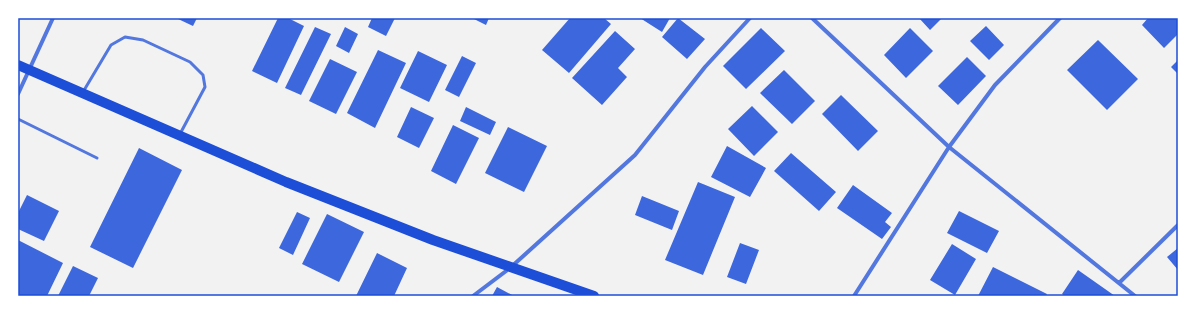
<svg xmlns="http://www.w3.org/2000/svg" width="1196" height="314" viewBox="0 0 1196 314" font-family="'Work Sans',sans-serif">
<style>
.building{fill:#3d67dc}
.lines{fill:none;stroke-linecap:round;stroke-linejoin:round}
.service{stroke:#5277de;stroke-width:3}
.minor{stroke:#5277de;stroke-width:4}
.primary{stroke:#1d4ed8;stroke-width:10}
.neatline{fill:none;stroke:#1d4ed8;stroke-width:1.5}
</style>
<rect width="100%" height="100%" fill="#f2f2f2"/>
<path class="building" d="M 176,18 L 197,18 L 193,26 Z
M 278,18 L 288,18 L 304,26 L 277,83 L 252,71 Z
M 372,18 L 395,18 L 386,36 L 368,27 Z
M 472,18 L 489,18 L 486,25 Z
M 570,18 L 604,18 L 611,24 L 569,73 L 542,50 Z
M 640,18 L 670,18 L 662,32 Z
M 678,18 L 705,39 L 687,59 L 662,37 Z
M 919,18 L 942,18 L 930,30 Z
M 1148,18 L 1178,18 L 1178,34 L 1164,48 L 1142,25 Z
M 986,26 L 1004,45 L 989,60 L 970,41 Z
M 315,27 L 331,34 L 301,95 L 285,88 Z
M 345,27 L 358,34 L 349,53 L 336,46 Z
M 761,28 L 785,51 L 746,89 L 723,66 Z
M 910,28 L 933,51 L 906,78 L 884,55 Z
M 615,31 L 635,49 L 618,68 L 627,77 L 602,105 L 572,78 Z
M 1098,40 L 1138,79 L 1107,110 L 1067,70 Z
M 378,50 L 406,63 L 375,128 L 347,113 Z
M 418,51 L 447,65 L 429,102 L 400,88 Z
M 462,56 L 476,63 L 459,97 L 445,90 Z
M 967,57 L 986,76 L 958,105 L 938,86 Z
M 330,59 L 357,72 L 336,114 L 309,101 Z
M 1178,60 L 1178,74 L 1171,67 Z
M 784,70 L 815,101 L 792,124 L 760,93 Z
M 841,95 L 878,131 L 858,151 L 822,114 Z
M 752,106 L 778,132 L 754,156 L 728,129 Z
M 411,107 L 434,118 L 419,148 L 397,137 Z
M 466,107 L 496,122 L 490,135 L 460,121 Z
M 453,125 L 479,138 L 456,184 L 431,171 Z
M 508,127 L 547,146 L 524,192 L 485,173 Z
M 727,146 L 766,168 L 750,197 L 711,177 Z
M 139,148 L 182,170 L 133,268 L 90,247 Z
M 791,153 L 836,192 L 819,211 L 774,171 Z
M 698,182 L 735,197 L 703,275 L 665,260 Z
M 853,185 L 892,213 L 885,222 L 891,227 L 882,239 L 837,208 Z
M 27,195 L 59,211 L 44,241 L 18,229 L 18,213 Z
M 642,196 L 679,211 L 672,230 L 635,215 Z
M 959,211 L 999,231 L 987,253 L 947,233 Z
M 297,212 L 310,218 L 293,255 L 279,248 Z
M 327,214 L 364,232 L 339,282 L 302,264 Z
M 18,240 L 63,263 L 47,296 L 18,296 Z
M 740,243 L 759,250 L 746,284 L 727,277 Z
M 952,244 L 976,259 L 955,295 L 930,280 Z
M 1178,248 L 1178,270 L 1167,257 Z
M 377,253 L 407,268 L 394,296 L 356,296 Z
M 73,266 L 98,278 L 89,296 L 58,296 Z
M 993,267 L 1047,294 L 1046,296 L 978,296 Z
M 1078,270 L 1115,296 L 1065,296 L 1062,294 Z
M 497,287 L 514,296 L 492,296 Z"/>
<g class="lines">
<path class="service" d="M 83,92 L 111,45 L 125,37 L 143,40 L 190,62 L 203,75 L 205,87 L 180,134
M 18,119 L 97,158"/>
<path class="minor" d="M 812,18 L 949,147 L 1135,296
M 18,94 L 53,18
M 1119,283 L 1178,225
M 473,296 L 510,268 L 635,155 L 705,67 L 750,18
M 854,296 L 949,147 L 995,85 L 1060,18"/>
<path class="primary" d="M 18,65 L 286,182 L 433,240 L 594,296"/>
</g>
<rect width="1196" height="314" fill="none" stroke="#ffffff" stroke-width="38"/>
<rect x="19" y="19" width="1158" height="276" class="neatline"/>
</svg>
